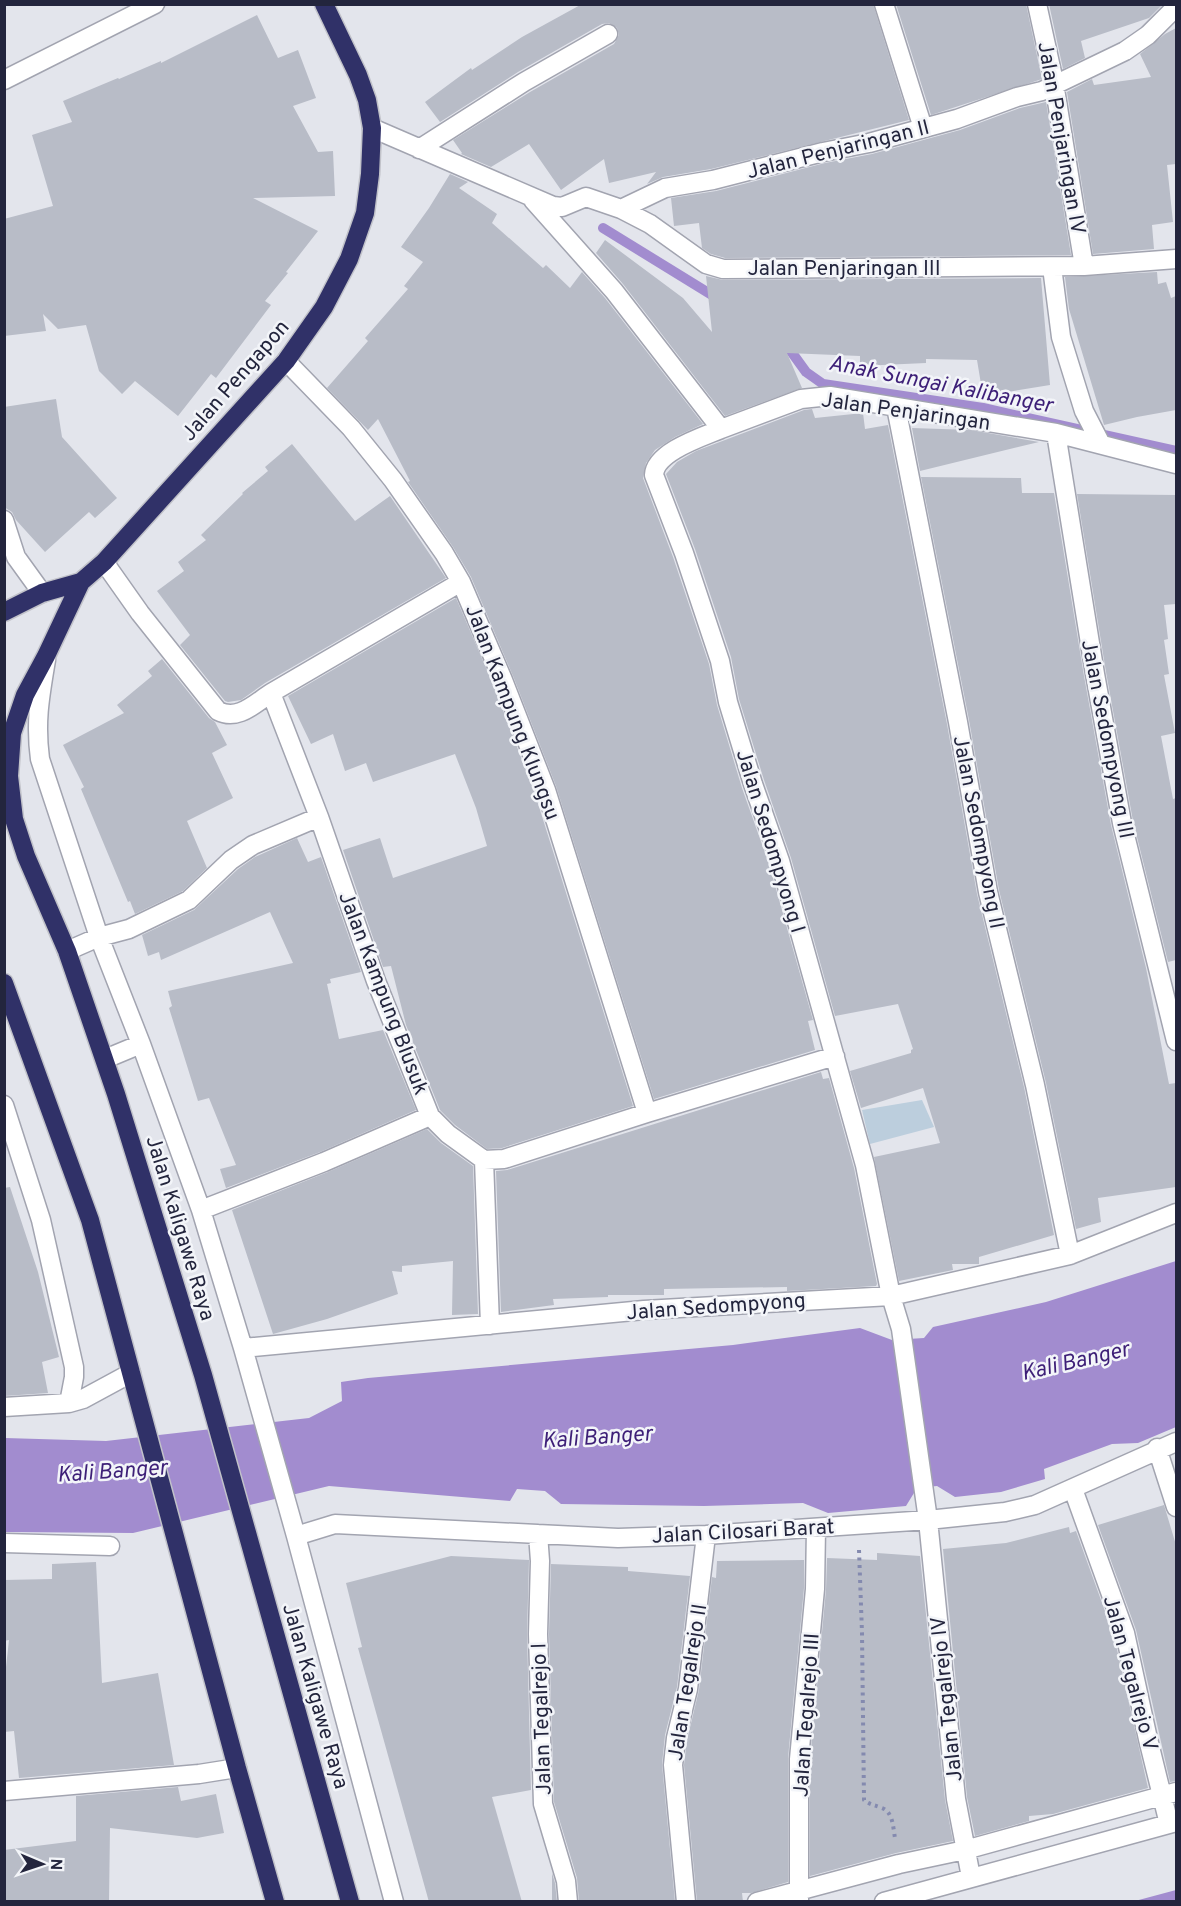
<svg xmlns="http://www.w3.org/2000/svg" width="1181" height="1906" viewBox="0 0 1181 1906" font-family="Overpass,sans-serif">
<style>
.green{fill:#bccedd}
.water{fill:#a28ccf}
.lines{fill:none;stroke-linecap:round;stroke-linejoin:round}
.stream{stroke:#a28ccf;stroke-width:10}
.building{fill:#b8bcc7}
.street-casing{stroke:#a2a4b0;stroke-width:21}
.highway-casing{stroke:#c1c2c9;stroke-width:21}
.path{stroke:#848aaf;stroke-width:4;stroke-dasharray:3 4.5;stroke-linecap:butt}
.street{stroke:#fff;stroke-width:18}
.highway{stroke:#303168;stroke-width:18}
.labels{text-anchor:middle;stroke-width:5;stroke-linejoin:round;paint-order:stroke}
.street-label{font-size:21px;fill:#23253d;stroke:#f3f5f9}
.water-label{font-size:22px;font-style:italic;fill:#3d1f77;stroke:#f3f5f9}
</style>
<rect width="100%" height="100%" fill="#e3e5ec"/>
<path class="green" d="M 922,1100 L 934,1127 L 870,1144 L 862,1110 Z"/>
<path class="water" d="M 1176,1261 L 1176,1427 L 1138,1443 L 1112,1444 L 1044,1469 L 1045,1479 L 1001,1492 L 955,1497 L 937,1486 L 917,1488 L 906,1506 L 828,1513 L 803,1503 L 704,1506 L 561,1504 L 545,1491 L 517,1489 L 510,1501 L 329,1486 L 133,1533 L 5,1532 L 5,1438 L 106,1441 L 309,1418 L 342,1401 L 341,1382 L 368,1378 L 733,1345 L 860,1328 L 892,1340 L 924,1338 L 933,1327 L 1046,1302 Z
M 1176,1890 L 1176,1901 L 1135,1901 Z"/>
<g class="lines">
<path class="stream" d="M 603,228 L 720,300
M 785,343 L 806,372 L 823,384 L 983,408 L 1176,451"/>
</g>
<path class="building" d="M 582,4 L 873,4 L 909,120 L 711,169 L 663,177 L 647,184 L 656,172 L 609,183 L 604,159 L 561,190 L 529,144 L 491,167 L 461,154 L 462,153 L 453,140 L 530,92 L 614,44 L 619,35 L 617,28 L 609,23 L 602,24 L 518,72 L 440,122 L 425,102 L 471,68 L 472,70 L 522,37 Z
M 896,4 L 1026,4 L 1042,79 L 931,115 Z
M 1049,4 L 1163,4 L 1149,18 L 1081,41 L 1085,58 L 1063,69 Z
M 257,15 L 278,58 L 298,50 L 316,98 L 293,106 L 318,152 L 333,151 L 335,196 L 253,198 L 318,231 L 286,272 L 288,273 L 265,301 L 271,305 L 216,378 L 211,374 L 178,416 L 135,381 L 122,394 L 99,371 L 86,325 L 58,329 L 43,314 L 46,331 L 4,336 L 4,219 L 53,206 L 32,135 L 72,122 L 63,101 L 118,78 L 119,79 L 161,61 L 161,63 Z
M 1176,28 L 1176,164 L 1167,165 L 1173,222 L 1152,225 L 1154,249 L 1093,254 L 1067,92 L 1092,79 L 1094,85 L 1151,77 L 1140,54 L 1165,34 Z
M 1046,102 L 1071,255 L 725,258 L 711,254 L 702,248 L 699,223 L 674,226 L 671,198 L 716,191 L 825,163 L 872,154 L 960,130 L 1020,108 Z
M 450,174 L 468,182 L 459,188 L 497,214 L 492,223 L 543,268 L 546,265 L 570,288 L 582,272 L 605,298 L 703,424 L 675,437 L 655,450 L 646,463 L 643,478 L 673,557 L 709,664 L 717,705 L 742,788 L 769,864 L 813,1020 L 808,1021 L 815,1050 L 654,1099 L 556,786 L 513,676 L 471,577 L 453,547 L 408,482 L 410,481 L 378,419 L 368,430 L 327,388 L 368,341 L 365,338 L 408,289 L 404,286 L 423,262 L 401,247 L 429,208 Z
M 605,240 L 683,298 L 712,332 L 706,276 L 723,280 L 1041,278 L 1050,385 L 983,396 L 977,360 L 926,359 L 926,363 L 860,366 L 860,356 L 787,353 L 802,388 L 725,416 L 623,284 L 596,253 Z
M 1157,272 L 1158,284 L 1166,282 L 1171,298 L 1176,296 L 1176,410 L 1137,417 L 1104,425 L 1069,309 L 1065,277 Z
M 56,399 L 62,437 L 117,498 L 95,518 L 89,512 L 45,552 L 16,520 L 12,512 L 4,507 L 4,407 Z
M 812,409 L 815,418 L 863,413 L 865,429 L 888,425 L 947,724 L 977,894 L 1024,1087 L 1054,1235 L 979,1257 L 979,1264 L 952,1264 L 953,1270 L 899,1281 L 874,1157 L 940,1143 L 923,1088 L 861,1108 L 850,1071 L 911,1053 L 911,1050 L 913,1049 L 898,1004 L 835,1016 L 791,858 L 764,780 L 739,699 L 731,657 L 695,549 L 666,474 L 677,462 L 696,451 L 804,410 Z
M 912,428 L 971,430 L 1039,442 L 920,471 Z
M 292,444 L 355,521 L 390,496 L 446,578 L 265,683 L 241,700 L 228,702 L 225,701 L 180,645 L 190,635 L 157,591 L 184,571 L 178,562 L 206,540 L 201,535 L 243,494 L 242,493 L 268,471 L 265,467 Z
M 921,477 L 1021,478 L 1022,493 L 1054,493 L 1084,676 L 1111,825 L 1146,968 L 1169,1084 L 1176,1083 L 1176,1187 L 1098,1198 L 1101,1222 L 1076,1229 L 1046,1083 L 999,890 L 969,720 Z
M 1077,494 L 1176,495 L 1176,604 L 1164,605 L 1168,639 L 1164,640 L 1169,674 L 1164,675 L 1175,733 L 1161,736 L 1173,799 L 1176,798 L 1176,960 L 1168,962 L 1133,821 L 1106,672 Z
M 456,598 L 493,684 L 535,794 L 633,1106 L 502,1148 L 487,1149 L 455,1125 L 440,1110 L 406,1025 L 391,966 L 383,967 L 343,850 L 380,838 L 393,878 L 487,846 L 476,808 L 455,754 L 373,782 L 366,763 L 345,771 L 333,734 L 311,744 L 288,696 Z
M 162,659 L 209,718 L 215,722 L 227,745 L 212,753 L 233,798 L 187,821 L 207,868 L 183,891 L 135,914 L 130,901 L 128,902 L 81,789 L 84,787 L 63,745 L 124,713 L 117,705 L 152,676 L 148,671 Z
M 297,838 L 308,862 L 321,857 L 361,972 L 330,979 L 331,983 L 327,984 L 339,1039 L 383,1030 L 416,1110 L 320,1152 L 226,1188 L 220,1169 L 236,1165 L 209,1098 L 198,1101 L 169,1008 L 172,1006 L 168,991 L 293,963 L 270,912 L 161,960 L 159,952 L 148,956 L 142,935 L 194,910 L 238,869 L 255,857 Z
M 821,1072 L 823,1079 L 829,1078 L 854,1168 L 877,1284 L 876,1286 L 787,1291 L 787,1287 L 664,1289 L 664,1295 L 608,1295 L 608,1297 L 553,1299 L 554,1305 L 501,1312 L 496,1171 L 507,1170 Z
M 427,1129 L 441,1143 L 473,1166 L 478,1314 L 452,1315 L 453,1261 L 402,1266 L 402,1272 L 392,1271 L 398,1294 L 327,1319 L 273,1334 L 232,1210 L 328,1172 Z
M 10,1187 L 38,1272 L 59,1357 L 42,1362 L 48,1393 L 4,1396 L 4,1188 Z
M 1164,1505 L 1176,1545 L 1176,1781 L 1170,1782 L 1136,1630 L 1098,1525 Z
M 1069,1527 L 1070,1533 L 1076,1531 L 1114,1636 L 1148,1788 L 1053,1814 L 1029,1816 L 1029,1821 L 975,1836 L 967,1797 L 943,1549 L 1006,1543 Z
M 877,1553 L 920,1556 L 945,1800 L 953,1841 L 896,1853 L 810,1876 L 810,1760 L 826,1590 L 827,1558 L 877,1560 Z
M 451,1556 L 529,1560 L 527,1634 L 531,1790 L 492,1797 L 522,1902 L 429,1902 L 358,1648 L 362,1647 L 346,1583 Z
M 804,1560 L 804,1588 L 788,1758 L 788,1882 L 751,1893 L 742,1893 L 743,1902 L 697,1902 L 684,1765 L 687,1740 L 699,1690 L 712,1577 L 716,1578 L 717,1561 Z
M 96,1562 L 102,1683 L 158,1673 L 174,1765 L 19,1778 L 14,1731 L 4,1732 L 4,1685 L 9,1640 L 4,1641 L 4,1580 L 52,1579 L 52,1564 Z
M 551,1564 L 628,1567 L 628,1571 L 690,1576 L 677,1687 L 665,1735 L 662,1764 L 675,1902 L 579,1902 L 577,1878 L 554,1802 L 549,1634 Z
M 178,1787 L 181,1801 L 216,1794 L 224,1833 L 197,1838 L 110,1828 L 109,1902 L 4,1902 L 4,1850 L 76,1841 L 76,1796 Z
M 552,1873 L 555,1883 L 557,1902 L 552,1902 Z"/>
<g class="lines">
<g class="street-casing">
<path id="street" d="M 884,4 L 923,128
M 4,80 L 155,4
M 372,128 L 553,206 L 562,207 L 586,197 L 621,209 L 650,224 L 706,264 L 723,269 L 1084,266 L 1053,77 L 1037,4
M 419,149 L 524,82 L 608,34
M 533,200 L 614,291 L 721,429 L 801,399 L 830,396 L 1056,433 L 1176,464
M 621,209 L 665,188 L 713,180 L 823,152 L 869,143 L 957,119 L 1017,97 L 1042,91 L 1125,51 L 1148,35 L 1176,7
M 1084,266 L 1176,259
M 1052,267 L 1061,337 L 1084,411 L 1101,444
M 286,361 L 351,428 L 393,480 L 444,553 L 461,582 L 503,680 L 546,790 L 647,1113
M 896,407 L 958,722 L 988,892 L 1035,1085 L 1070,1255
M 721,429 C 702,437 655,452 654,475 L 684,553 L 720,661 L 728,702 L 753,784 L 780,861 L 865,1165 L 891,1296 L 901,1329 L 928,1520 L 956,1799 L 971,1877
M 1056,433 L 1095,674 L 1122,823 L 1176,1041
M 4,520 L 16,557 L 42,593
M 104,562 L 140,613 L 218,711 C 238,721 254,704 271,693 L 319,817 L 376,981 L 430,1116 L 448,1134 L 484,1160 L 504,1159 L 647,1113 L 835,1056
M 46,660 C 40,696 35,722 40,759 L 99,937 L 129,929 L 189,900 L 231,860 L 253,845 L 319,817
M 271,693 L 461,582
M 67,951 L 99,937 L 141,1044 L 201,1210 L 243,1348 L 296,1536 L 394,1902
M 105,1059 L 141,1044
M 4,1105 L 41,1220 L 74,1367 L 74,1377 L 69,1403
M 484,1160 L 490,1325
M 201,1210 L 324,1162 L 430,1116
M 243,1348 L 644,1310 L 891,1296 L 1070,1255 L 1176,1213
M 4,1407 L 69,1403 L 83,1399 L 131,1373
M 1157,1448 L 1176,1507
M 1073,1489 L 1125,1633 L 1148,1739 L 1169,1824
M 538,1534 L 540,1561 L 538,1634 L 543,1804 L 566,1881 L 568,1902
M 296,1536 L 335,1524 L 618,1538 L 706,1535 L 928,1520 L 1005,1512 L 1035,1505 L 1176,1442
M 4,1543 L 110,1546
M 4,1791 L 199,1774 L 237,1768
M 686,1902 L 673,1765 L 676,1738 L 688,1689 L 706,1535
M 757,1902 L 899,1864 L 965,1850 L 1176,1792
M 799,1902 L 799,1759 L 815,1589 L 816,1528
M 884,1902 L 1176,1822"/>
</g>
<g class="highway-casing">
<path id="highway" d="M 324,4 L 358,75 L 367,100 L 372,128 L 370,174 L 365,213 L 349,259 L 324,307 L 286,361 L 104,562 L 81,582 L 46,656 L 25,695 L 12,733 L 9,776 L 14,819 L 26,856 L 67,951 L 116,1094 L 203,1375 L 350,1902
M 4,612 L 42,593 L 81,582
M 4,983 L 90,1220 L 237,1768 L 275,1902"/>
</g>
<path class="path" d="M 859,1550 L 862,1633 L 864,1800 C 870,1805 875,1805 882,1808 C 893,1812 893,1827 895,1838"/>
<use href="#street" class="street"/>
<use href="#highway" class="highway"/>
</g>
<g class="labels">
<g class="street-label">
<text transform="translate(1062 138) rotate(80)" y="7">Jalan Penjaringan IV</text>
<text transform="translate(838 149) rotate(-14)" y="7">Jalan Penjaringan II</text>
<text x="844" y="275">Jalan Penjaringan III</text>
<text transform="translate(235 380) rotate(-49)" y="7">Jalan Pengapon</text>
<text transform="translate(906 411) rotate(8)" y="7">Jalan Penjaringan</text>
<text transform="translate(513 712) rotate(69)" y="7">Jalan Kampung Klungsu</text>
<text transform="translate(1108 739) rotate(79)" y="7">Jalan Sedompyong III</text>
<text transform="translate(979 832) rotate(79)" y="7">Jalan Sedompyong II</text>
<text transform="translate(771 841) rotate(73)" y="7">Jalan Sedompyong I</text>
<text transform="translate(384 993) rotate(69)" y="7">Jalan Kampung Blusuk</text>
<text transform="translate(181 1228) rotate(73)" y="7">Jalan Kaligawe Raya</text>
<text transform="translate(716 1306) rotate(-4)" y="7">Jalan Sedompyong</text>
<text transform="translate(743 1531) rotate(-3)" y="7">Jalan Cilosari Barat</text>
<text transform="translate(1131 1673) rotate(75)" y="7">Jalan Tegalrejo V</text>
<text transform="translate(687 1682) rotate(-81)" y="7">Jalan Tegalrejo II</text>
<text transform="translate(316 1696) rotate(74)" y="7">Jalan Kaligawe Raya</text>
<text transform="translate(946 1699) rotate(-96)" y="7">Jalan Tegalrejo IV</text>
<text transform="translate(806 1715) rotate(-86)" y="7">Jalan Tegalrejo III</text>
<text transform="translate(541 1719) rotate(-92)" y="7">Jalan Tegalrejo I</text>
</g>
<g class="water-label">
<text transform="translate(941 383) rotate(11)" y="8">Anak Sungai Kalibanger</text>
<text transform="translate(1075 1360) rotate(-13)" y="8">Kali Banger</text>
<text transform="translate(597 1436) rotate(-4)" y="8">Kali Banger</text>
<text transform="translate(112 1470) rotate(-4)" y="8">Kali Banger</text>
</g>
</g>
<rect width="1181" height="1906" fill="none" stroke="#23253d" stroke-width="12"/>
<g transform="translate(42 1864) rotate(92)" stroke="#f3f5f9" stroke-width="4.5" paint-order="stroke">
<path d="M0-4.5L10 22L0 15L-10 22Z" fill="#23253d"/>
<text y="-9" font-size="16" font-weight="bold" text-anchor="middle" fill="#23253d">N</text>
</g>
</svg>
